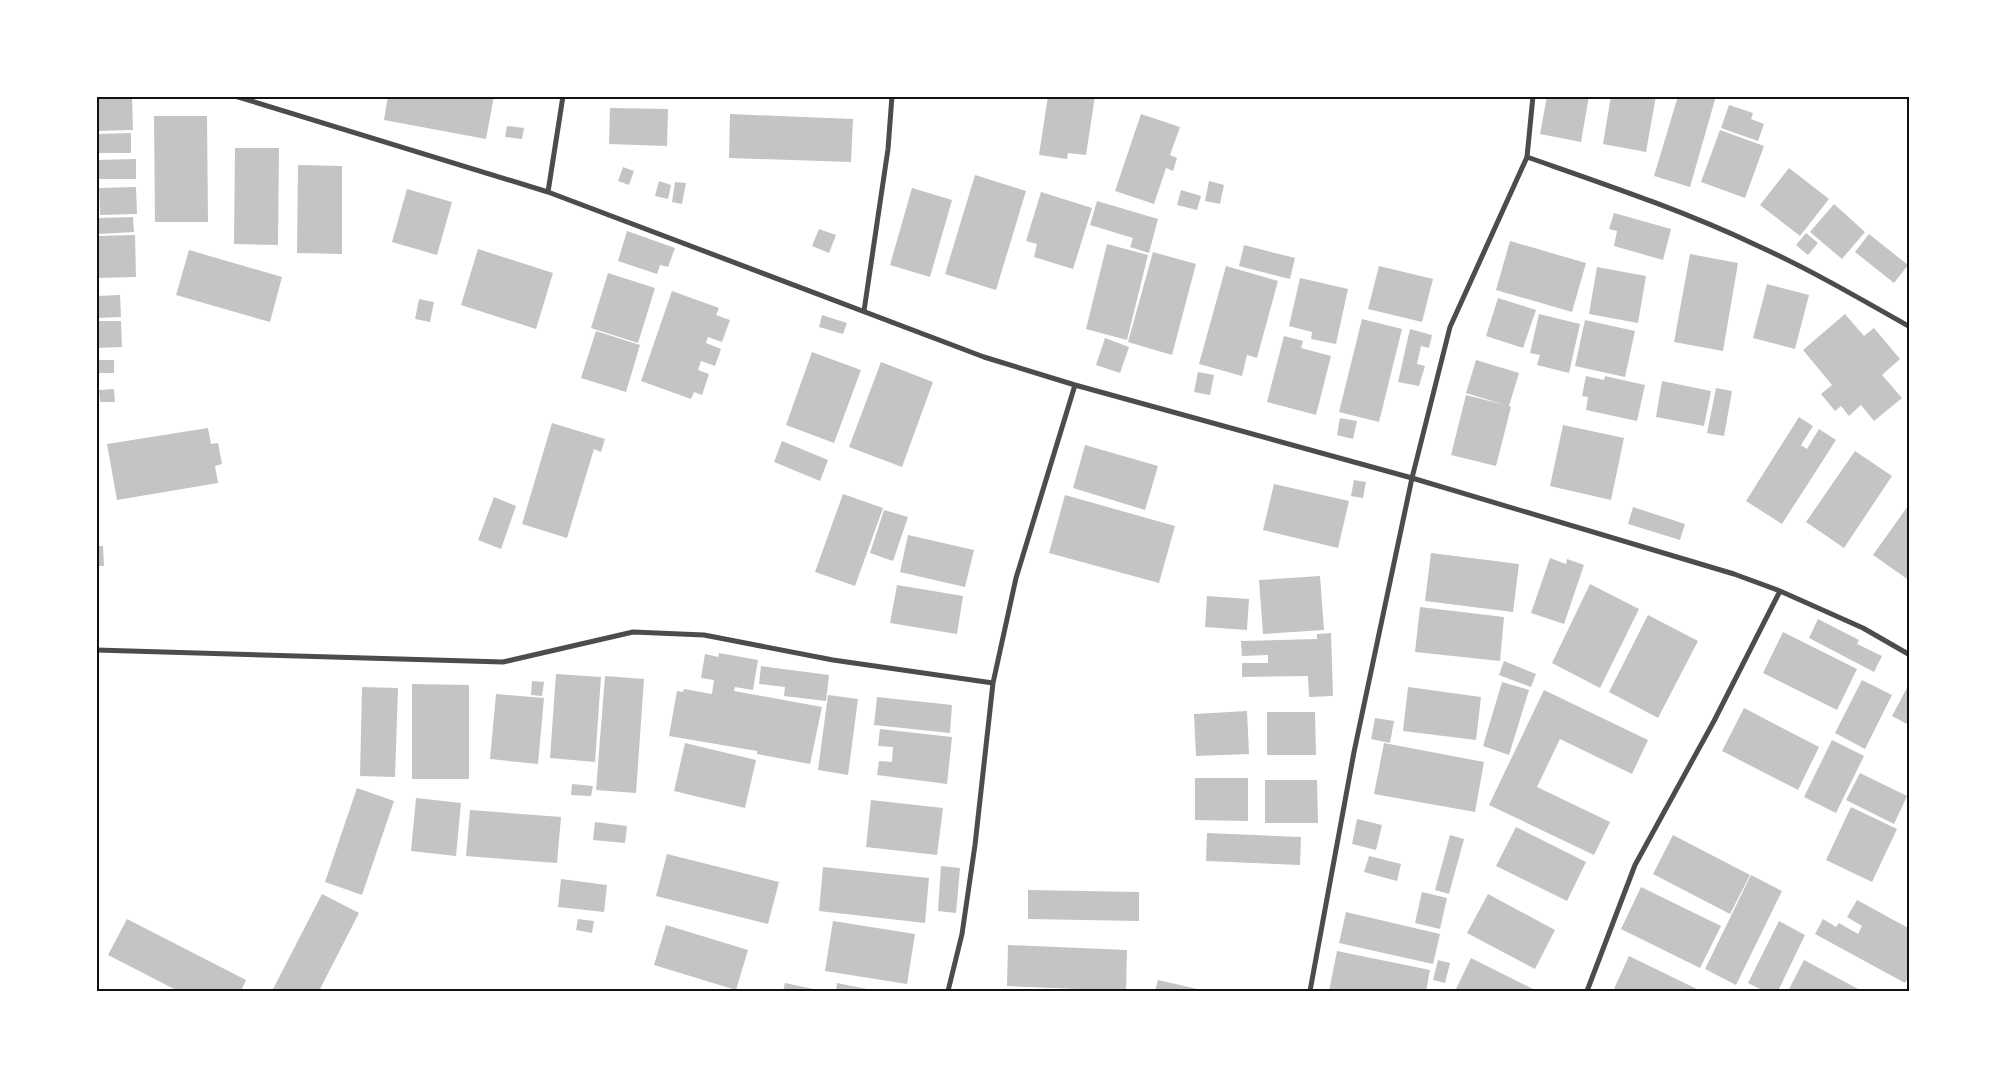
<svg xmlns="http://www.w3.org/2000/svg" width="2006" height="1087" viewBox="0 0 2006 1087" font-family="Quicksand,sans-serif">
<style>
.building{fill:#c4c4c4}
.lines{fill:none;stroke-linecap:round;stroke-linejoin:round}
.minor{stroke:#4c4c4c;stroke-width:5}
.neatline{fill:none;stroke:#111;stroke-width:2}
</style>
<rect width="100%" height="100%" fill="#fff"/>
<path class="building" d="M 96,96 L 132,96 L 133,130 L 96,131 Z
M 388,96 L 494,96 L 486,139 L 384,120 Z
M 1048,96 L 1095,96 L 1086,155 L 1068,153 L 1067,159 L 1039,155 Z
M 1547,96 L 1589,96 L 1581,142 L 1540,134 Z
M 1611,96 L 1656,96 L 1646,152 L 1603,144 Z
M 1678,96 L 1716,96 L 1690,187 L 1654,176 Z
M 1729,105 L 1753,113 L 1751,119 L 1764,124 L 1758,141 L 1721,128 Z
M 610,108 L 668,109 L 667,146 L 609,144 Z
M 730,114 L 853,119 L 851,162 L 729,158 Z
M 1141,114 L 1180,127 L 1170,155 L 1177,158 L 1173,171 L 1166,168 L 1154,204 L 1115,191 Z
M 154,116 L 207,116 L 208,222 L 155,222 Z
M 507,126 L 524,128 L 522,139 L 505,137 Z
M 1720,130 L 1764,146 L 1745,198 L 1701,182 Z
M 131,133 L 131,153 L 96,153 L 96,134 Z
M 235,148 L 279,148 L 278,245 L 234,244 Z
M 136,159 L 136,179 L 96,179 L 96,160 Z
M 298,165 L 342,166 L 342,254 L 297,253 Z
M 623,167 L 634,171 L 629,185 L 618,181 Z
M 1789,168 L 1829,199 L 1800,236 L 1760,205 Z
M 975,175 L 1026,191 L 996,290 L 945,274 Z
M 659,181 L 671,185 L 668,199 L 655,196 Z
M 1209,181 L 1224,185 L 1220,204 L 1205,201 Z
M 675,182 L 686,183 L 682,204 L 672,202 Z
M 136,187 L 137,214 L 100,215 L 99,188 Z
M 912,188 L 952,200 L 930,277 L 890,265 Z
M 407,189 L 452,202 L 437,255 L 392,242 Z
M 1181,190 L 1201,196 L 1197,210 L 1177,205 Z
M 1041,192 L 1092,208 L 1073,269 L 1034,257 L 1037,244 L 1026,241 Z
M 1097,201 L 1158,219 L 1149,253 L 1130,247 L 1133,238 L 1090,225 Z
M 1834,204 L 1865,232 L 1842,259 L 1810,232 Z
M 1614,213 L 1671,229 L 1663,260 L 1614,246 L 1617,231 L 1609,229 Z
M 133,217 L 134,232 L 98,234 L 97,218 Z
M 819,229 L 836,235 L 829,253 L 812,246 Z
M 627,231 L 675,248 L 668,267 L 660,265 L 657,274 L 618,261 Z
M 1806,233 L 1818,243 L 1808,255 L 1796,245 Z
M 1869,234 L 1908,265 L 1894,283 L 1855,252 Z
M 135,235 L 136,277 L 96,278 L 96,236 Z
M 1510,241 L 1586,263 L 1572,312 L 1496,290 Z
M 1107,244 L 1148,255 L 1127,340 L 1086,329 Z
M 1244,245 L 1295,258 L 1290,279 L 1239,266 Z
M 478,249 L 553,273 L 536,329 L 461,305 Z
M 189,250 L 282,277 L 270,322 L 176,295 Z
M 1153,252 L 1196,264 L 1172,355 L 1128,342 Z
M 1690,254 L 1738,263 L 1723,351 L 1674,342 Z
M 1226,266 L 1278,281 L 1257,358 L 1247,355 L 1242,376 L 1199,364 Z
M 1379,266 L 1433,279 L 1422,322 L 1368,309 Z
M 1597,267 L 1646,276 L 1638,323 L 1589,314 Z
M 608,273 L 655,288 L 638,343 L 591,328 Z
M 1300,278 L 1348,289 L 1336,344 L 1311,339 L 1312,332 L 1289,326 Z
M 1767,284 L 1809,295 L 1795,349 L 1753,338 Z
M 672,291 L 719,308 L 716,315 L 730,320 L 722,342 L 708,337 L 706,343 L 721,349 L 715,366 L 701,361 L 698,370 L 709,374 L 702,395 L 694,392 L 691,399 L 641,381 Z
M 120,295 L 121,317 L 96,318 L 96,296 Z
M 1498,298 L 1536,310 L 1523,348 L 1486,336 Z
M 419,299 L 434,302 L 430,322 L 415,319 Z
M 1539,314 L 1580,324 L 1569,373 L 1537,365 L 1540,355 L 1530,353 Z
M 1845,314 L 1864,336 L 1874,328 L 1900,359 L 1882,375 L 1902,398 L 1874,421 L 1861,405 L 1849,416 L 1841,406 L 1835,411 L 1821,394 L 1832,385 L 1803,350 Z
M 822,315 L 847,323 L 843,334 L 819,327 Z
M 1362,319 L 1402,329 L 1379,422 L 1339,412 Z
M 1585,320 L 1635,331 L 1625,377 L 1575,366 Z
M 96,321 L 121,321 L 122,347 L 96,348 Z
M 1410,329 L 1432,335 L 1429,348 L 1421,346 L 1417,364 L 1425,366 L 1419,386 L 1398,382 Z
M 596,331 L 640,345 L 626,392 L 581,378 Z
M 1284,336 L 1303,341 L 1301,348 L 1331,356 L 1316,415 L 1267,402 Z
M 1105,338 L 1129,347 L 1120,373 L 1096,365 Z
M 812,352 L 861,370 L 834,443 L 786,425 Z
M 99,360 L 114,360 L 114,373 L 99,373 Z
M 1476,360 L 1519,373 L 1509,406 L 1511,407 L 1496,466 L 1451,455 L 1466,395 L 1505,405 L 1466,393 Z
M 881,362 L 933,382 L 902,467 L 849,447 Z
M 1198,372 L 1214,375 L 1210,395 L 1194,392 Z
M 1586,376 L 1604,380 L 1605,376 L 1645,385 L 1637,421 L 1586,410 L 1588,397 L 1582,396 Z
M 1662,381 L 1711,391 L 1704,426 L 1656,417 Z
M 1716,388 L 1732,391 L 1724,436 L 1707,433 Z
M 114,389 L 115,402 L 100,402 L 99,390 Z
M 1799,417 L 1813,426 L 1801,445 L 1807,449 L 1819,429 L 1836,440 L 1782,524 L 1746,501 Z
M 1340,418 L 1357,421 L 1353,439 L 1337,435 Z
M 552,423 L 605,439 L 601,452 L 594,449 L 567,538 L 522,524 Z
M 1563,425 L 1624,438 L 1611,500 L 1550,486 Z
M 208,428 L 211,444 L 218,443 L 222,464 L 215,466 L 218,483 L 117,500 L 107,444 Z
M 782,441 L 828,460 L 820,481 L 774,462 Z
M 1085,445 L 1158,466 L 1145,510 L 1073,488 Z
M 1855,451 L 1892,476 L 1844,548 L 1806,522 Z
M 1354,480 L 1366,482 L 1363,498 L 1351,496 Z
M 1274,484 L 1349,501 L 1338,548 L 1263,530 Z
M 843,494 L 883,508 L 855,586 L 815,572 Z
M 1065,495 L 1175,526 L 1159,583 L 1049,553 Z
M 494,497 L 516,506 L 501,549 L 478,540 Z
M 1910,503 L 1910,581 L 1873,555 Z
M 1633,507 L 1685,524 L 1680,540 L 1628,524 Z
M 884,510 L 908,517 L 893,561 L 870,553 Z
M 908,535 L 974,550 L 965,587 L 900,572 Z
M 96,546 L 103,546 L 104,566 L 96,566 Z
M 1431,553 L 1519,564 L 1513,612 L 1425,601 Z
M 1550,558 L 1566,564 L 1567,559 L 1584,565 L 1564,624 L 1531,613 Z
M 1320,576 L 1324,630 L 1263,634 L 1259,580 Z
M 1590,584 L 1639,609 L 1600,688 L 1552,663 Z
M 897,585 L 963,596 L 957,634 L 890,623 Z
M 1207,596 L 1249,599 L 1247,630 L 1205,627 Z
M 1420,607 L 1504,617 L 1500,661 L 1415,652 Z
M 1648,615 L 1698,641 L 1658,718 L 1609,692 Z
M 1818,619 L 1859,640 L 1857,644 L 1882,656 L 1874,672 L 1809,638 Z
M 1783,632 L 1857,669 L 1837,710 L 1763,673 Z
M 1331,633 L 1333,696 L 1309,697 L 1308,676 L 1242,677 L 1242,663 L 1268,663 L 1268,655 L 1242,656 L 1241,641 L 1317,639 L 1317,634 Z
M 719,653 L 758,660 L 753,690 L 735,687 L 734,691 L 822,707 L 810,764 L 757,754 L 757,751 L 669,736 L 677,691 L 683,692 L 684,689 L 712,694 L 714,680 L 701,678 L 705,654 L 718,657 Z
M 1504,661 L 1536,674 L 1531,687 L 1499,675 Z
M 761,666 L 829,675 L 826,701 L 784,696 L 785,687 L 759,684 Z
M 556,674 L 601,677 L 595,762 L 550,758 Z
M 605,676 L 644,679 L 636,793 L 596,790 Z
M 1862,680 L 1892,695 L 1865,749 L 1835,733 Z
M 532,681 L 544,682 L 542,696 L 531,695 Z
M 1502,682 L 1529,690 L 1509,755 L 1483,746 Z
M 412,684 L 469,685 L 469,779 L 412,779 Z
M 1908,686 L 1910,687 L 1909,725 L 1892,716 Z
M 362,687 L 398,688 L 395,777 L 360,776 Z
M 1408,687 L 1481,697 L 1476,740 L 1403,731 Z
M 1544,690 L 1648,740 L 1632,774 L 1560,739 L 1537,787 L 1610,822 L 1594,855 L 1489,805 Z
M 496,694 L 544,698 L 538,764 L 490,759 Z
M 828,695 L 858,699 L 848,775 L 818,770 Z
M 877,697 L 952,705 L 950,733 L 874,725 Z
M 1744,708 L 1819,747 L 1798,790 L 1722,751 Z
M 1247,711 L 1249,754 L 1196,756 L 1194,714 Z
M 1267,712 L 1315,712 L 1316,755 L 1267,755 Z
M 1375,718 L 1394,721 L 1390,743 L 1371,739 Z
M 880,729 L 952,737 L 947,784 L 877,775 L 879,761 L 892,762 L 893,747 L 878,746 Z
M 1832,740 L 1864,756 L 1836,813 L 1804,797 Z
M 685,743 L 756,760 L 745,808 L 674,791 Z
M 1384,743 L 1484,762 L 1475,812 L 1374,794 Z
M 1860,773 L 1907,796 L 1894,824 L 1846,800 Z
M 1195,778 L 1248,778 L 1248,821 L 1195,820 Z
M 1265,780 L 1317,780 L 1318,823 L 1265,823 Z
M 572,784 L 593,786 L 591,796 L 571,795 Z
M 357,788 L 394,801 L 362,895 L 325,882 Z
M 416,798 L 461,803 L 456,856 L 411,851 Z
M 871,800 L 943,808 L 937,855 L 866,847 Z
M 1851,807 L 1897,829 L 1872,882 L 1826,860 Z
M 470,810 L 561,817 L 557,863 L 466,856 Z
M 1357,819 L 1382,825 L 1376,850 L 1352,844 Z
M 595,822 L 627,826 L 625,843 L 593,840 Z
M 1516,827 L 1586,862 L 1567,901 L 1496,866 Z
M 1207,833 L 1301,837 L 1300,865 L 1206,861 Z
M 1450,835 L 1464,839 L 1449,894 L 1435,890 Z
M 1673,835 L 1750,875 L 1730,914 L 1653,874 Z
M 667,854 L 779,882 L 768,924 L 656,896 Z
M 1369,856 L 1401,864 L 1397,881 L 1364,872 Z
M 941,866 L 960,868 L 956,913 L 938,911 Z
M 823,867 L 929,878 L 925,923 L 819,911 Z
M 1751,875 L 1782,891 L 1736,985 L 1705,969 Z
M 561,879 L 607,885 L 604,912 L 558,907 Z
M 1641,887 L 1721,926 L 1700,968 L 1621,929 Z
M 1028,890 L 1139,892 L 1139,921 L 1028,919 Z
M 1422,892 L 1447,898 L 1440,929 L 1415,923 Z
M 322,894 L 359,913 L 319,991 L 272,991 Z
M 1488,894 L 1555,930 L 1535,969 L 1467,933 Z
M 1857,900 L 1910,929 L 1910,975 L 1905,983 L 1815,934 L 1823,919 L 1836,927 L 1839,923 L 1858,934 L 1862,926 L 1847,917 Z
M 1346,912 L 1440,934 L 1433,964 L 1339,943 Z
M 127,919 L 246,980 L 241,991 L 178,991 L 108,955 Z
M 578,919 L 594,921 L 592,933 L 576,930 Z
M 833,921 L 915,934 L 907,984 L 825,971 Z
M 1779,921 L 1805,935 L 1778,991 L 1764,991 L 1748,983 Z
M 666,925 L 748,950 L 736,990 L 654,965 Z
M 1008,945 L 1127,950 L 1126,991 L 1007,986 Z
M 1337,951 L 1430,970 L 1426,991 L 1329,991 Z
M 1629,956 L 1701,991 L 1613,991 Z
M 1471,958 L 1537,991 L 1455,991 Z
M 1438,960 L 1450,963 L 1445,983 L 1433,980 Z
M 1804,960 L 1862,991 L 1788,991 Z
M 1158,980 L 1202,990 L 1202,991 L 1155,991 Z
M 785,983 L 818,990 L 818,991 L 783,991 Z
M 837,983 L 872,990 L 872,991 L 836,991 Z"/>
<g class="lines">
<path class="minor" d="M 235,96 L 548,192 L 984,357 L 1075,385 L 1412,478 L 1734,574 L 1780,591 L 1863,628 L 1910,655
M 1527,157 C 1604,184 1682,210 1756,245 C 1809,269 1859,298 1910,327
M 548,192 L 563,96
M 864,311 L 888,149 L 892,96
M 96,650 L 503,662 L 633,632 L 704,635 L 833,660 L 993,683
M 948,991 L 962,934 L 975,845 L 993,683 L 1016,578 L 1075,385
M 1310,991 L 1354,752 L 1412,478 L 1450,327 L 1527,157 L 1533,96
M 1587,991 L 1635,865 L 1714,721 L 1780,591"/>
</g>
<rect width="2006" height="1087" fill="none" stroke="#ffffff" stroke-width="195"/>
<rect x="98" y="98" width="1810" height="892" class="neatline"/>
</svg>
